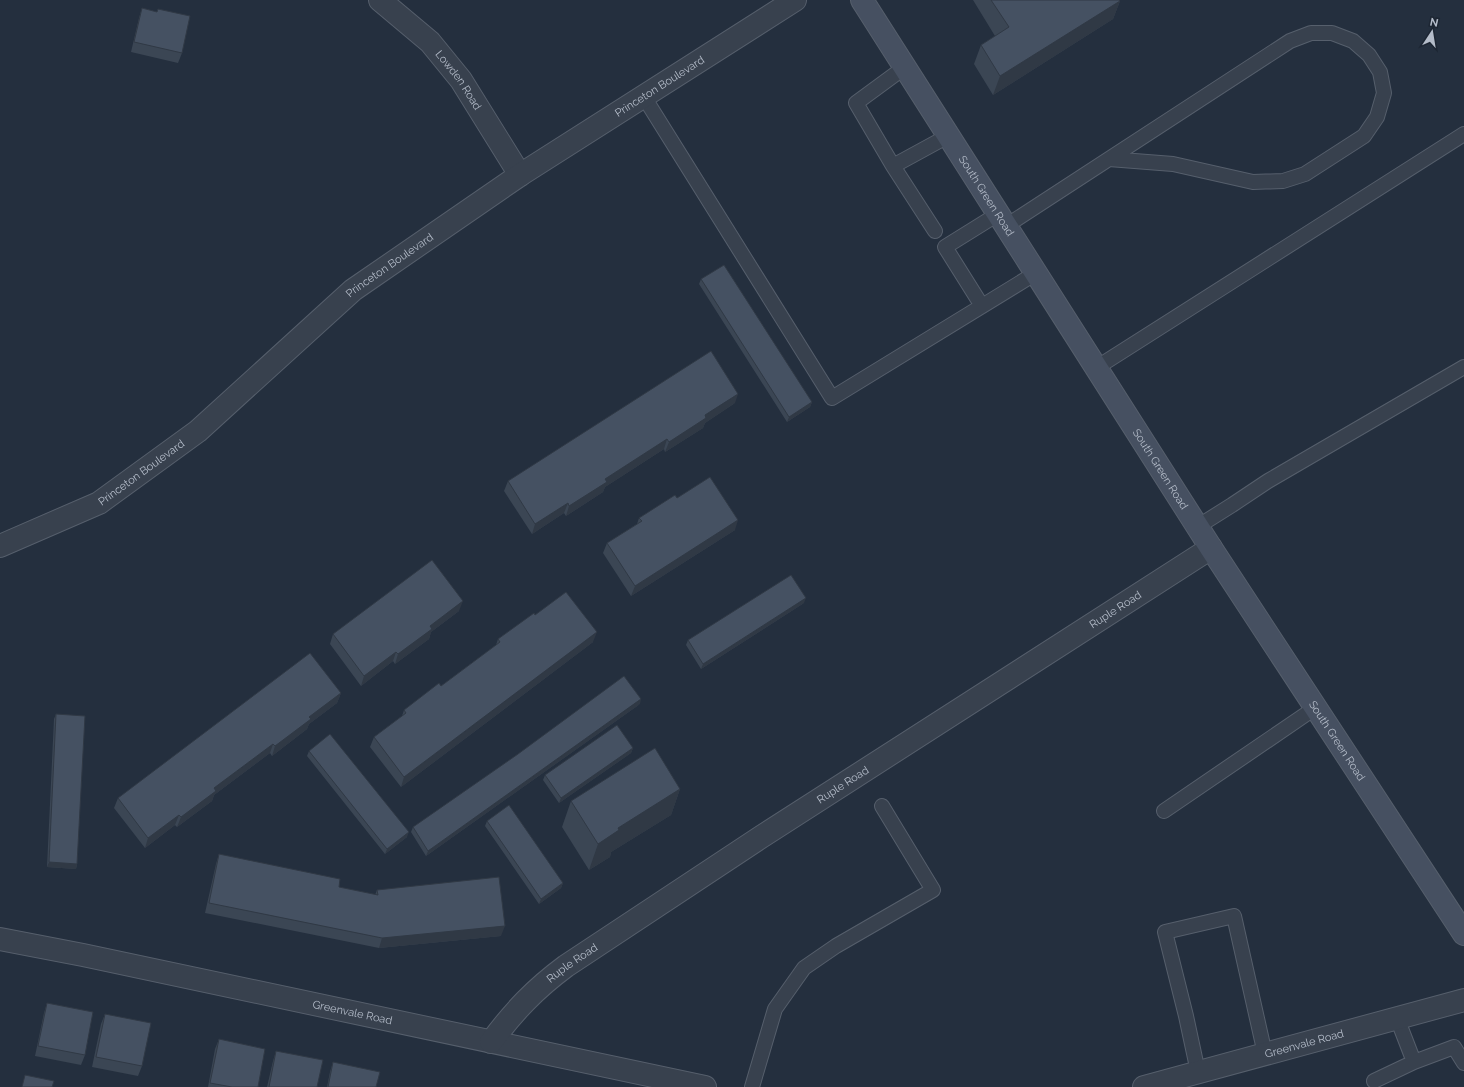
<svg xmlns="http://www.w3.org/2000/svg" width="1464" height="1087" viewBox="0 0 1464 1087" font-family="Raleway,sans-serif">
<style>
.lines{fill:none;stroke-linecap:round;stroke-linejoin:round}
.service-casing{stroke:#565f6c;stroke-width:16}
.minor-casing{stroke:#565f6c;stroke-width:24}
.secondary-casing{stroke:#565f6c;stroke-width:24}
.service{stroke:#38414e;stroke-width:14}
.minor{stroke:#38414e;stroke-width:22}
.secondary{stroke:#465061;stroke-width:22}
.wall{fill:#3b4654}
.shaded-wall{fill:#303945}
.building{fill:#455162;stroke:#303945}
.labels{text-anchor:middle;stroke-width:3;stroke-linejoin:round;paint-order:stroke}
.street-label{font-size:11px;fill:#b4bcc9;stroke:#1d2633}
</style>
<rect width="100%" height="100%" fill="#242f3e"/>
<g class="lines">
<g class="service-casing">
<path id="service" d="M 644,97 L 832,398 L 1036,273
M 893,166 L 856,103 L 905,67
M 1006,226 L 1290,41 L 1311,33 L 1332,33 L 1353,41 L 1369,55 L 1380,72 L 1384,93 L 1377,117 L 1364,136 L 1305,174 L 1283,181 L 1253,182 L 1173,164 L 1109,159
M 935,231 L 893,166 L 948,136
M 982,306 L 945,247 L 998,214
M 1096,368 L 1464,134
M 1197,527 L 1232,505 L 1268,481 L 1464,367
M 1164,811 L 1315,708
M 1397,1018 L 1414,1062 L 1454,1047 L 1464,1063
M 1198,1072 L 1186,1016 L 1165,932 L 1234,916 L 1265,1054
M 1374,1081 L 1414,1062
M 752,1087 L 775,1009 L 804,968 L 836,946 L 933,890 L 882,806"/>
</g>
<g class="minor-casing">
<g id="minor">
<path id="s1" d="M 380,0 L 430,42 L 461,80 L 520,175"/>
<path id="s2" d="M 0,546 L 99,503 L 198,431 L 353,290 L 520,175 L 795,0"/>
<path id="s3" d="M 0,939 L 83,955 L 705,1087"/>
<path id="s4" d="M 491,1042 C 514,1011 535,989 566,966 L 761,837 L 1211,548"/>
<path id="s5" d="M 1144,1087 L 1464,1000"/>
</g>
</g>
<g class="secondary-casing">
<g id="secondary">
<path id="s6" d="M 862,0 L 1211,548 L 1464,934"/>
</g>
</g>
<use href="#service" class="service"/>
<use href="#minor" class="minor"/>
<use href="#secondary" class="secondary"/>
</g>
<path class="wall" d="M 973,0 L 1119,0 L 1120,1 L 1113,19 L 993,95 L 974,64 L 981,45 L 995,36 Z
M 142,8 L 157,12 L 182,53 L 178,63 L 131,52 L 139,18 Z
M 701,279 L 812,402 L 810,407 L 787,422 L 699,284 Z
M 735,403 L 705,423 L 703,428 L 665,452 L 664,449 L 605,487 L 603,492 L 566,516 L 564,513 L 532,534 L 504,491 L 508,481 Z
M 677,498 L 735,530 L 631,596 L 603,553 L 607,543 L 637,524 L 639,518 Z
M 804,603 L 701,669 L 686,645 L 688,640 Z
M 459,611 L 431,632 L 429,639 L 395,664 L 393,661 L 361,686 L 330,644 L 333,634 Z
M 535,615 L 593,642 L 401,787 L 370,747 L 374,737 L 402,716 L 404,710 L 441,686 L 496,645 L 498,639 Z
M 341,693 L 337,703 L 309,724 L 307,729 L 272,756 L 270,753 L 214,795 L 212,801 L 177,827 L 175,825 L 145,848 L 114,808 L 118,798 Z
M 640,704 L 426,856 L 411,832 L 413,827 Z
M 56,714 L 77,864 L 76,869 L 47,867 L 54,719 Z
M 633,748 L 631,753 L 559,803 L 543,780 L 545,775 Z
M 309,751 L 407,837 L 385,854 L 307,756 Z
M 680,789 L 671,815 L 611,852 L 610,857 L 589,870 L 562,827 L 571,801 Z
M 487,821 L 563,883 L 561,888 L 539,904 L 485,826 Z
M 219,854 L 339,887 L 375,895 L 377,890 L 501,936 L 379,948 L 205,913 L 216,864 Z
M 47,1003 L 85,1055 L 81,1065 L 35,1056 L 44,1013 Z
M 105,1014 L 142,1066 L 138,1076 L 92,1067 L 101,1024 Z
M 219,1039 L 258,1087 L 208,1087 L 215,1049 Z
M 276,1051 L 317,1087 L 267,1087 L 273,1061 Z
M 333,1062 L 376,1087 L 327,1087 L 330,1072 Z"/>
<path class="shaded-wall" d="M 1120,1 L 1113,19 L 993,95 L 1000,76 Z
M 738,394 L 735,403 L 705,423 L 703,428 L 665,452 L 669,442 L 705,415 Z
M 812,402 L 810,407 L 787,422 L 789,417 Z
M 667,439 L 664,449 L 605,487 L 603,492 L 566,516 L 569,506 L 605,479 Z
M 568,503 L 564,513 L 532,534 L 535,524 Z
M 738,520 L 735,530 L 631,596 L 635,586 Z
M 806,598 L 804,603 L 701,669 L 703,664 Z
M 463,601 L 459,611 L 431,632 L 429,639 L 395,664 L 398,654 L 430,626 Z
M 597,632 L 593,642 L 401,787 L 404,777 Z
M 396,652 L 393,661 L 361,686 L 364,676 Z
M 341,693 L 337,703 L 309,724 L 307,729 L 272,756 L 275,746 L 309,717 Z
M 641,699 L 640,704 L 426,856 L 428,851 Z
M 273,744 L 270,753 L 214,795 L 212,801 L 177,827 L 181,817 L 214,788 Z
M 633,748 L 631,753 L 559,803 L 561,798 Z
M 680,789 L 671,815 L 611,852 L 610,857 L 589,870 L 598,844 L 618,828 Z
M 179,815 L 175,825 L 145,848 L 148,838 Z
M 409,832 L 407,837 L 385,854 L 387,849 Z
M 49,862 L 77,864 L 76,869 L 47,867 Z
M 563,883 L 561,888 L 539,904 L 541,899 Z
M 505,926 L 501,936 L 379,948 L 382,938 Z"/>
<path class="building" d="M 991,0 L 1119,0 L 1120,1 L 1000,76 L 981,45 L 1009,27 Z
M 142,8 L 157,12 L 158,9 L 190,16 L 182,53 L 134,42 Z
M 724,265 L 812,402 L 789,417 L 701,279 Z
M 711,351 L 738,394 L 705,415 L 706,418 L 669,442 L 667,439 L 605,479 L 607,482 L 569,506 L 568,503 L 535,524 L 508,481 Z
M 710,477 L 738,520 L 635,586 L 607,543 L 642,521 L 639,518 L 675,495 L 677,498 Z
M 432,560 L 463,601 L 430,626 L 432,629 L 398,654 L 396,652 L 364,676 L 333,634 Z
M 791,575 L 806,598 L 703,664 L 688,640 Z
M 566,592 L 597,632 L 404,777 L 374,737 L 406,713 L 404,710 L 439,683 L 441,686 L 500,642 L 498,639 L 534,613 L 535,615 Z
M 310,653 L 341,693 L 309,717 L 311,719 L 275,746 L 273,744 L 214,788 L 216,791 L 181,817 L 179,815 L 148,838 L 118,798 Z
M 624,676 L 641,699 L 428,851 L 413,827 L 518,754 Z
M 56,714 L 85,716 L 77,864 L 49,862 Z
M 617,725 L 633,748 L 561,798 L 545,775 Z
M 330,734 L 409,832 L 387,849 L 309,751 Z
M 655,748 L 680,789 L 618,828 L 619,830 L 598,844 L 571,801 Z
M 509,805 L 563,883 L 541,899 L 487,821 Z
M 219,854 L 340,879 L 339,887 L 378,895 L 377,890 L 499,877 L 505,926 L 382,938 L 209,903 Z
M 47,1003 L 93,1012 L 85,1055 L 38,1046 Z
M 105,1014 L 151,1023 L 142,1066 L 96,1057 Z
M 219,1039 L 265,1049 L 258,1087 L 232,1087 L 210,1083 Z
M 276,1051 L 323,1060 L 317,1087 L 269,1087 Z
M 333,1062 L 380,1072 L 376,1087 L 328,1087 Z
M 25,1075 L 54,1081 L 52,1087 L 22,1087 Z"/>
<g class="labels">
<g class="street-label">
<text dy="4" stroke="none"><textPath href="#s1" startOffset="113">Lowden Road</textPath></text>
<text dy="4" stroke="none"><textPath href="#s2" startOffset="808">Princeton Boulevard</textPath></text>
<text dy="4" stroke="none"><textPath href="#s6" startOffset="232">South Green Road</textPath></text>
<text dy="4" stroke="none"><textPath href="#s2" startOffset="484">Princeton Boulevard</textPath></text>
<text dy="4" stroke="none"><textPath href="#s6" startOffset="556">South Green Road</textPath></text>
<text dy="4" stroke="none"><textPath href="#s2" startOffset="160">Princeton Boulevard</textPath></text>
<text dy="4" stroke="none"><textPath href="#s4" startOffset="762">Ruple Road</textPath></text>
<text dy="4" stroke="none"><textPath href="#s6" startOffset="880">South Green Road</textPath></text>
<text dy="4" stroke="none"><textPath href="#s4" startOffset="438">Ruple Road</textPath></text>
<text dy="4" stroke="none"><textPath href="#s4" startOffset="114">Ruple Road</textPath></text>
<text dy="4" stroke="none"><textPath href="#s3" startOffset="360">Greenvale Road</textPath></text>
<text dy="4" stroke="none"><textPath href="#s5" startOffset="166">Greenvale Road</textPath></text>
</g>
</g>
<g transform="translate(1432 32) rotate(12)" stroke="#1d2633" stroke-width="3" paint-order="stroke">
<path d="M0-3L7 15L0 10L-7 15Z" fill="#b4bcc9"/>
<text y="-6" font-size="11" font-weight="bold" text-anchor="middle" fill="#b4bcc9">N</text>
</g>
</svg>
